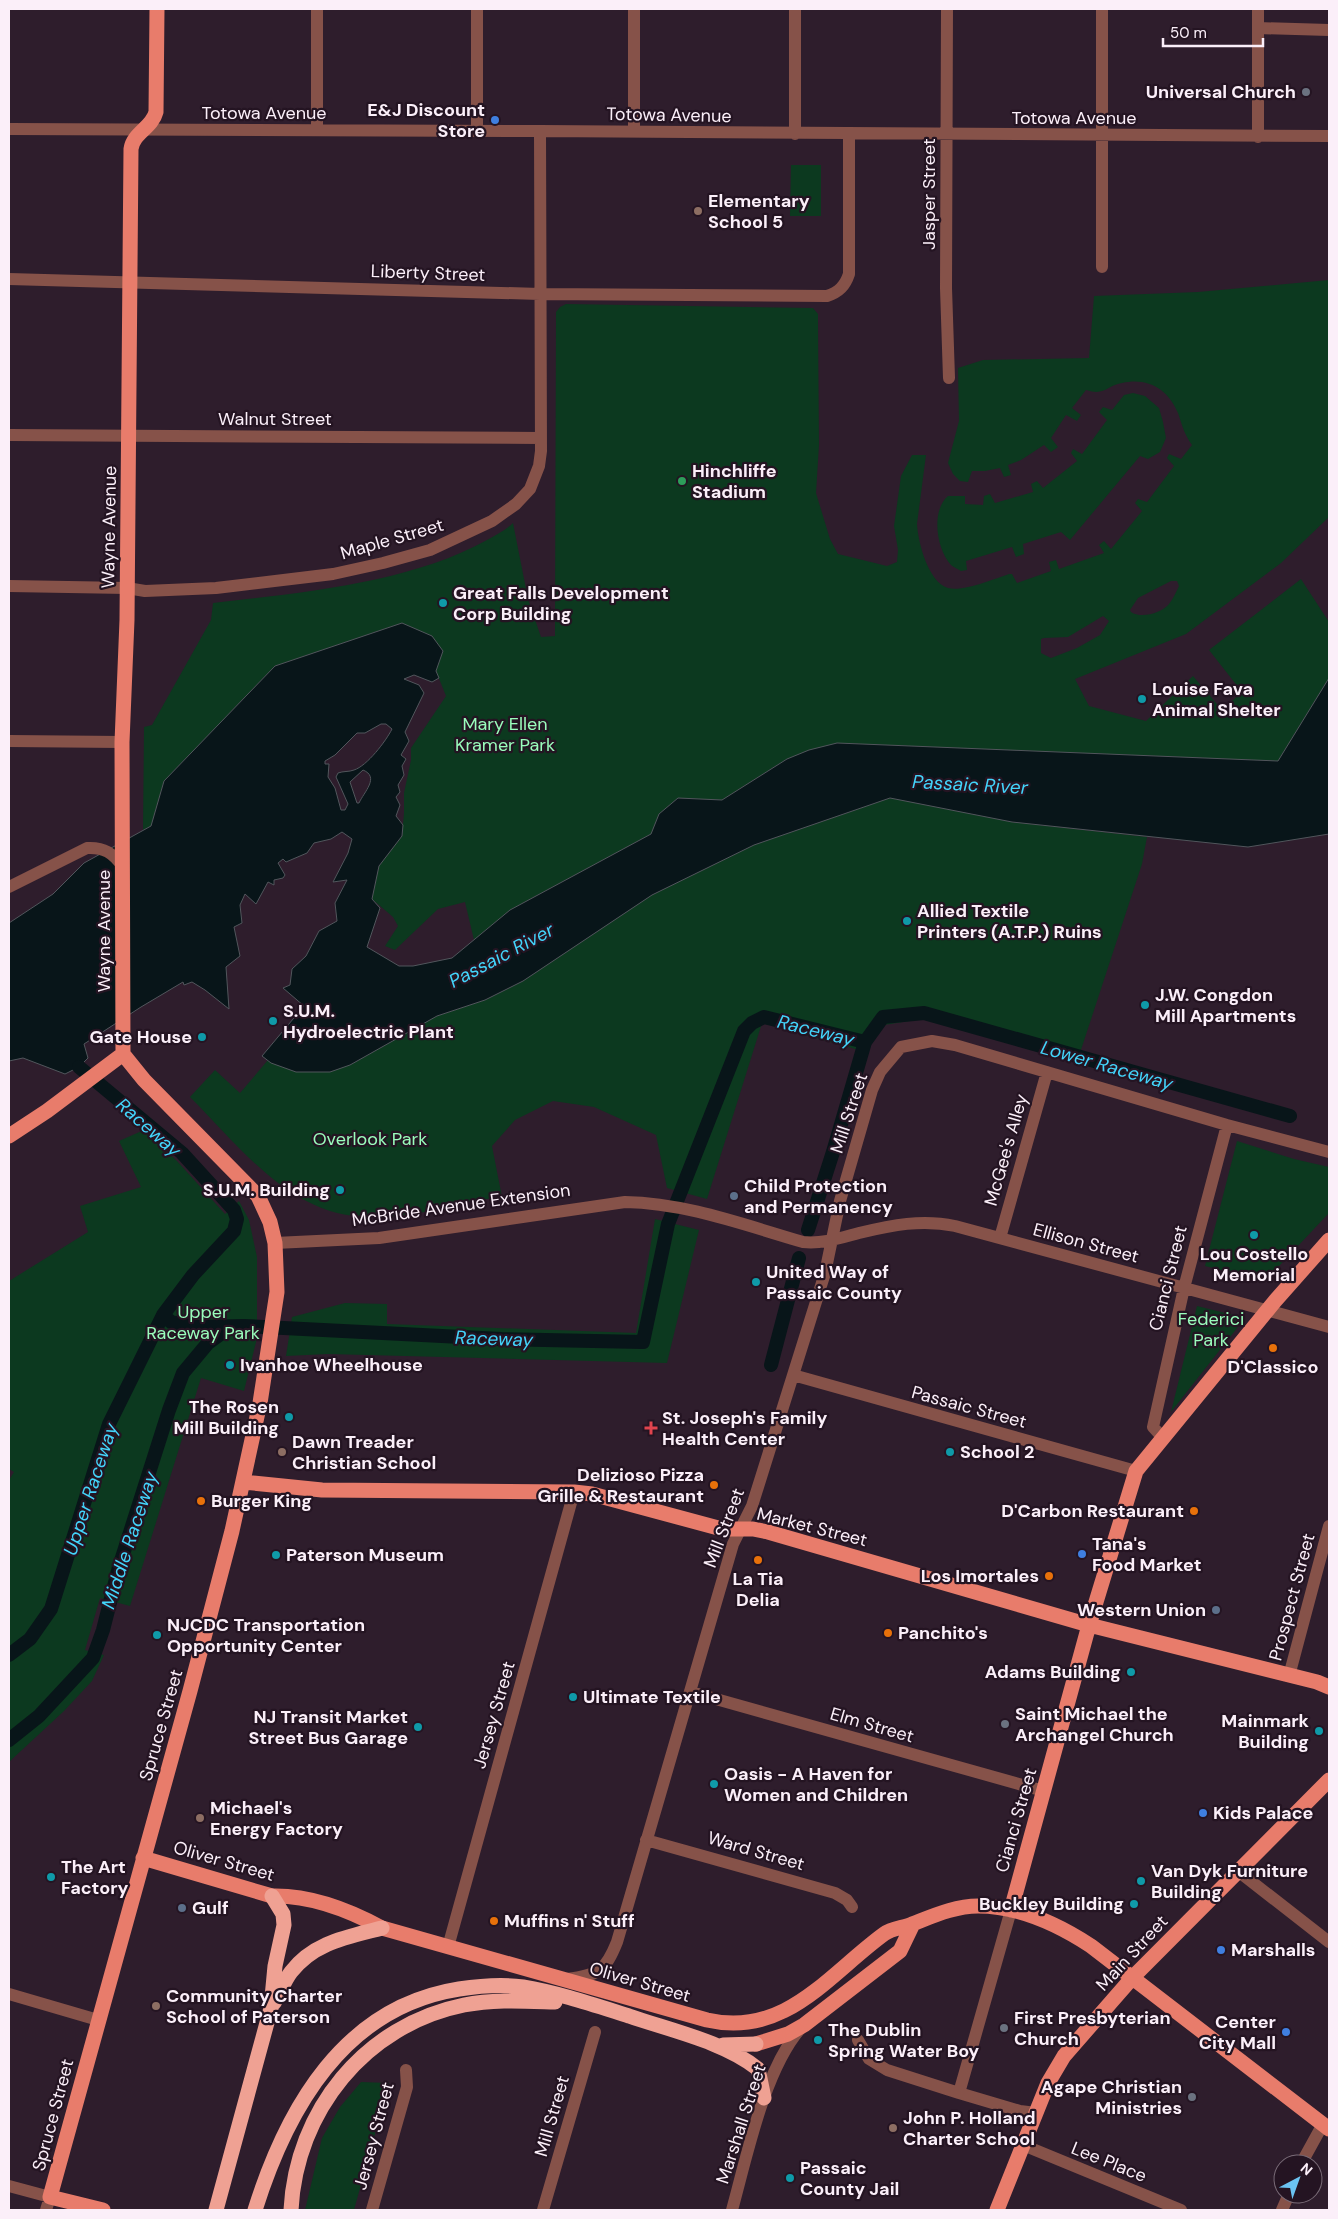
<svg xmlns="http://www.w3.org/2000/svg" width="1338" height="2219" viewBox="0 0 1338 2219" font-family="'DM Sans',sans-serif">
<style>
.green{fill:#0c391f;fill-rule:evenodd}
.water{fill:#081519;stroke:#51565c;fill-rule:evenodd}
.lines{fill:none;stroke-linecap:round;stroke-linejoin:round}
.canal{stroke:#081519;stroke-width:14}
.minor{stroke:#865249;stroke-width:12}
.major{stroke:#e87c6b;stroke-width:15}
.highway{stroke:#efa193;stroke-width:15}
.worship-dot{fill:#6b7280;stroke:#241422;stroke-width:2}
.shop-dot{fill:#3f7fe0;stroke:#241422;stroke-width:2}
.education-dot{fill:#8d6e63;stroke:#241422;stroke-width:2}
.leisure-dot{fill:#2e9e5b;stroke:#241422;stroke-width:2}
.culture-dot{fill:#0f9aa8;stroke:#241422;stroke-width:2}
.service-dot{fill:#5c6f8a;stroke:#241422;stroke-width:2}
.food-dot{fill:#e8710a;stroke:#241422;stroke-width:2}
.health-dot{fill:#e0444e;stroke:#241422;stroke-width:2}
.labels{text-anchor:middle;stroke-width:4.5;stroke-linejoin:round;paint-order:stroke}
.poi-label{font-size:18px;font-weight:bold;fill:#fbeff9;stroke:#241422;text-anchor:start}
.street-label{font-size:18px;fill:#fbeff9;stroke:#241422}
.park-label{font-size:18px;fill:#9afdbc;stroke:#241422}
.water-label{font-size:19px;font-style:italic;fill:#43d4fa;stroke:#241422}
</style>
<rect width="100%" height="100%" fill="#2e1d2c"/>
<path class="green" d="M 791,165 L 821,165 L 821,216 L 790,216 Z
M 1329,280 L 1329,517 L 1281,563 L 1186,634 L 1075,679 L 1089,706 L 1146,721 L 1193,676 L 1222,710 L 1242,692 L 1209,650 L 1301,579 L 1329,622 L 1329,678 L 1278,761 L 837,743 L 787,759 L 722,800 L 678,798 L 659,814 L 651,834 L 510,910 L 474,940 L 465,902 L 438,909 L 395,950 L 385,946 L 398,926 L 393,917 L 372,899 L 379,866 L 402,836 L 404,813 L 404,793 L 411,760 L 411,748 L 446,696 L 436,671 L 402,623 L 275,666 L 164,781 L 151,826 L 143,830 L 144,727 L 152,725 L 211,620 L 213,603 C 300,593 410,583 487,540 C 496,535 506,530 513,523 L 528,599 L 541,637 L 555,636 L 556,312 L 560,307 L 566,304 L 813,308 L 818,314 L 818,322 L 819,445 L 816,493 L 830,539 L 838,554 L 887,566 L 897,562 L 898,550 L 894,526 L 901,476 L 912,455 L 926,455 L 917,524 C 918,542 928,582 948,588 C 963,592 994,579 1009,574 L 1012,574 L 1017,583 L 1051,571 L 1049,562 L 1056,560 L 1059,569 L 1104,553 L 1099,545 L 1104,541 L 1111,549 L 1142,511 L 1135,503 L 1138,499 L 1147,502 L 1174,466 L 1167,458 L 1169,454 L 1181,459 L 1192,445 C 1184,434 1182,425 1178,413 C 1168,389 1148,377 1122,383 C 1106,386 1105,396 1086,390 L 1072,408 L 1081,415 L 1077,421 L 1066,415 L 1051,438 L 1058,447 L 1051,452 L 1044,445 L 1021,460 L 1008,465 L 1011,475 L 1004,477 L 1000,468 L 985,471 L 972,471 L 968,482 L 960,481 L 953,474 L 948,463 L 959,421 L 958,368 L 983,360 L 1089,358 L 1094,296 L 1198,292 ZM 1171,581 L 1177,581 L 1179,586 C 1176,592 1173,599 1169,604 C 1162,613 1141,619 1131,612 L 1130,610 L 1138,598 ZM 1103,616 L 1109,621 L 1100,635 L 1077,648 L 1051,658 L 1041,653 L 1041,639 L 1044,638 L 1068,637 Z
M 1133,393 L 1145,396 L 1159,408 L 1163,422 L 1166,438 L 1160,452 L 1148,459 L 1140,456 L 1070,540 L 1061,532 L 1023,544 L 1024,554 L 1016,557 L 1012,547 L 966,561 L 967,570 L 961,571 C 958,569 953,567 951,565 C 936,549 931,510 948,496 L 965,496 L 965,504 L 983,505 L 984,496 L 990,494 L 995,503 L 1033,492 L 1031,484 L 1037,481 L 1043,488 L 1077,461 L 1071,453 L 1073,449 L 1082,454 L 1107,420 L 1099,412 L 1103,407 L 1112,410 L 1124,395 Z
M 890,798 L 1012,822 L 1147,837 L 1142,864 L 1077,1062 L 922,1019 L 884,1025 L 866,1052 L 762,1023 L 707,1199 L 667,1188 L 656,1135 L 594,1107 L 553,1101 L 515,1120 L 492,1146 L 502,1197 L 449,1204 L 449,1208 C 423,1212 396,1218 369,1217 C 291,1217 240,1147 190,1097 L 215,1070 L 240,1093 L 268,1060 L 271,1063 L 350,1065 L 437,1016 L 485,1000 L 523,981 L 652,895 L 754,845 Z
M 144,1130 L 177,1161 L 225,1214 L 239,1201 L 249,1220 L 257,1257 L 257,1338 L 244,1391 L 201,1378 L 130,1606 L 100,1598 L 85,1650 L 104,1655 L 92,1681 L 64,1711 L 9,1762 L 9,1480 L 14,1472 L 9,1469 L 9,1281 L 88,1232 L 80,1206 L 141,1187 L 119,1141 Z
M 1237,1141 L 1294,1159 L 1329,1167 L 1329,1213 L 1265,1281 L 1205,1266 Z
M 655,1219 L 699,1230 L 667,1363 L 328,1354 L 286,1356 L 292,1317 L 345,1303 L 387,1304 L 387,1324 L 636,1333 Z
M 1197,1306 L 1245,1318 L 1171,1412 Z
M 361,2082 L 389,2083 L 354,2210 L 305,2210 L 322,2138 L 340,2107 Z"/>
<path class="water" d="M 402,623 L 432,636 L 443,651 L 436,671 L 439,678 L 432,682 L 414,675 L 404,679 L 419,685 L 424,693 L 405,732 L 409,741 L 401,755 L 406,759 L 402,766 L 404,775 L 398,785 L 400,792 L 396,797 L 400,805 L 396,816 L 403,825 L 402,836 L 379,866 L 372,899 L 380,908 L 367,947 L 399,966 L 413,966 L 452,958 L 510,910 L 651,834 L 659,814 L 678,798 L 722,800 L 787,759 L 809,750 L 837,743 L 1278,761 L 1329,678 L 1329,834 L 1248,847 L 1012,822 L 890,798 L 754,845 L 652,895 L 523,981 L 485,1000 L 437,1016 L 350,1065 L 330,1072 L 296,1072 L 271,1063 L 262,1056 L 304,1006 L 283,988 L 290,985 L 292,969 L 306,956 L 319,931 L 337,921 L 335,903 L 347,880 L 333,882 L 348,853 L 352,839 L 342,832 L 331,839 L 314,843 L 307,853 L 286,862 L 283,859 L 278,863 L 285,875 L 283,878 L 274,880 L 274,885 L 268,882 L 256,904 L 245,894 L 240,905 L 242,923 L 234,927 L 240,956 L 226,967 L 229,1009 L 205,990 L 192,982 L 184,985 L 183,982 L 141,1007 L 84,1044 L 88,1058 L 79,1067 L 65,1074 L 23,1058 L 9,1061 L 9,923 L 53,894 L 84,863 L 151,826 L 164,781 L 275,666 ZM 381,724 L 386,724 L 392,729 C 386,741 367,766 354,770 C 349,772 343,771 338,773 L 336,777 L 348,804 L 345,810 L 341,810 L 335,788 L 328,777 L 329,764 L 325,764 L 325,761 L 335,755 L 357,733 L 365,733 ZM 363,770 C 380,777 364,792 359,803 L 357,803 L 350,782 Z"/>
<g class="lines">
<path class="canal" d="M 808,1230 L 833,1152 L 865,1042
M 163,1315 L 171,1322 L 196,1327 L 244,1326 L 501,1339 L 643,1342 L 668,1224 L 744,1031 L 752,1023 L 764,1017 L 865,1042 L 883,1017 L 924,1013 L 1290,1116
M 771,1365 L 799,1258
M 9,1655 L 30,1639 L 51,1609 L 109,1424 L 163,1315 L 193,1275 L 234,1231 L 237,1219 L 234,1210 L 182,1153 L 79,1067
M 9,1740 L 39,1716 L 93,1658 L 103,1630 L 119,1567 L 169,1410 L 183,1373 L 208,1343 L 230,1327"/>
<path class="minor" d="M 477,9 L 477,131
M 795,9 L 795,134
M 947,9 L 946,288 L 949,378
M 1258,9 L 1258,137
M 1258,28 L 1329,30
M 9,129 L 540,131 L 1329,136
M 317,130 L 317,9
M 634,132 L 634,9
M 1102,267 L 1102,9
M 9,279 L 540,294 L 827,296 C 839,292 845,286 849,274 L 849,134
M 9,435 L 541,438
M 9,586 L 127,588 L 145,591 L 216,588 L 333,574 L 383,563 L 430,550 L 492,521 L 516,504 L 530,489 L 539,466 L 541,451 L 540,131
M 9,741 L 122,742
M 9,887 L 87,848 C 104,847 113,853 123,867
M 1000,1238 L 1047,1072
M 275,1243 L 379,1238 L 625,1202 C 686,1203 744,1225 803,1242 C 823,1244 840,1238 859,1233 C 892,1225 922,1219 955,1226 L 1329,1327
M 793,1375 L 1136,1471
M 1163,1438 L 1153,1427 L 1184,1288 L 1227,1125
M 1289,1676 L 1329,1526
M 691,1692 L 1044,1791
M 646,1840 L 835,1893 L 847,1900 L 852,1907
M 1238,1871 L 1329,1942
M 448,1947 L 574,1492
M 567,1979 C 598,1975 605,1972 617,1942 L 733,1544 L 752,1506 L 825,1273 L 840,1201 L 872,1090 L 880,1072 L 901,1047 L 932,1041 L 955,1045 L 1227,1125 L 1329,1152
M 9,1994 L 98,2020
M 858,2040 L 869,2059 L 887,2070 L 959,2093 L 1020,2111 L 1036,2113
M 959,2093 L 1011,1910
M 1023,2145 L 1181,2210
M 1301,2164 L 1323,2124
M 9,2186 L 50,2197 L 46,2210
M 372,2210 L 407,2087 L 406,2070
M 543,2210 L 595,2032
M 732,2210 C 747,2156 764,2071 800,2029
M 1282,2210 L 1289,2194"/>
<path class="major" d="M 123,1054 L 122,742 L 127,620 L 131,149 C 133,133 152,128 156,112 L 157,9
M 9,1136 L 47,1111 L 123,1054
M 243,1482 L 322,1490 L 574,1492 L 592,1494 L 722,1529 L 753,1529 L 768,1532 L 1089,1625 L 1317,1682 L 1329,1687
M 143,1858 L 272,1896 C 310,1895 349,1910 382,1928 L 707,2020 C 785,2038 828,1975 884,1934 C 892,1928 903,1928 912,1924 C 933,1916 955,1906 978,1906 C 1018,1906 1059,1925 1091,1946 L 1329,2129
M 1011,1910 L 1089,1625 L 1136,1471 L 1275,1301 L 1329,1240
M 756,2044 L 788,2034 L 804,2025 L 900,1951 L 913,1924
M 103,2210 L 50,2197 L 190,1691 L 232,1531 L 260,1403 L 277,1292 L 275,1243 L 270,1222 L 258,1196 L 144,1080 L 123,1054
M 997,2210 L 1048,2083 L 1064,2056 L 1133,1977 L 1329,1780"/>
<path class="highway" d="M 274,2003 C 280,1993 284,1981 291,1972 C 314,1942 348,1937 382,1928
M 723,2045 L 756,2044
M 216,2210 L 271,2008 L 275,1966 L 284,1925 L 283,1914 L 272,1896
M 255,2210 C 287,2108 344,2007 459,1989 C 479,1986 502,1984 523,1987 C 559,1993 594,2005 629,2016 C 669,2030 725,2042 758,2069 L 764,2098
M 291,2210 C 296,2111 365,2025 464,2005 C 494,1999 524,2001 555,2002"/>
</g>
<g class="worship-dot">
<circle cx="1306" cy="92" r="5"/>
<circle cx="1005" cy="1724" r="5"/>
<circle cx="1004" cy="2028" r="5"/>
<circle cx="1192" cy="2097" r="5"/>
</g>
<g class="shop-dot">
<circle cx="495" cy="120" r="5"/>
<circle cx="1082" cy="1554" r="5"/>
<circle cx="1203" cy="1813" r="5"/>
<circle cx="1221" cy="1950" r="5"/>
<circle cx="1286" cy="2032" r="5"/>
</g>
<g class="education-dot">
<circle cx="698" cy="211" r="5"/>
<circle cx="282" cy="1452" r="5"/>
<circle cx="200" cy="1818" r="5"/>
<circle cx="156" cy="2006" r="5"/>
<circle cx="893" cy="2128" r="5"/>
</g>
<circle class="leisure-dot" cx="682" cy="481" r="5"/>
<g class="culture-dot">
<circle cx="443" cy="603" r="5"/>
<circle cx="1142" cy="699" r="5"/>
<circle cx="907" cy="921" r="5"/>
<circle cx="1145" cy="1005" r="5"/>
<circle cx="273" cy="1021" r="5"/>
<circle cx="202" cy="1037" r="5"/>
<circle cx="340" cy="1190" r="5"/>
<circle cx="1254" cy="1235" r="5"/>
<circle cx="756" cy="1282" r="5"/>
<circle cx="230" cy="1365" r="5"/>
<circle cx="289" cy="1417" r="5"/>
<circle cx="950" cy="1452" r="5"/>
<circle cx="276" cy="1555" r="5"/>
<circle cx="157" cy="1635" r="5"/>
<circle cx="1131" cy="1672" r="5"/>
<circle cx="573" cy="1697" r="5"/>
<circle cx="418" cy="1727" r="5"/>
<circle cx="1319" cy="1731" r="5"/>
<circle cx="714" cy="1784" r="5"/>
<circle cx="51" cy="1877" r="5"/>
<circle cx="1141" cy="1881" r="5"/>
<circle cx="1134" cy="1904" r="5"/>
<circle cx="818" cy="2040" r="5"/>
<circle cx="790" cy="2178" r="5"/>
</g>
<g class="service-dot">
<circle cx="734" cy="1196" r="5"/>
<circle cx="1216" cy="1610" r="5"/>
<circle cx="182" cy="1908" r="5"/>
</g>
<g class="food-dot">
<circle cx="1273" cy="1348" r="5"/>
<circle cx="714" cy="1485" r="5"/>
<circle cx="201" cy="1501" r="5"/>
<circle cx="1194" cy="1511" r="5"/>
<circle cx="758" cy="1560" r="5"/>
<circle cx="1049" cy="1576" r="5"/>
<circle cx="888" cy="1633" r="5"/>
<circle cx="494" cy="1921" r="5"/>
</g>
<path class="health-dot" d="M648.5 1420.5h5v5h5v5h-5v5h-5v-5h-5v-5h5z"/>
<g class="labels">
<g class="poi-label">
<text x="1296" y="98" text-anchor="end">Universal Church</text>
<text x="485" y="116" text-anchor="end">E&amp;J Discount<tspan x="485" dy="21">Store</tspan></text>
<text x="708" y="207">Elementary<tspan x="708" dy="21">School 5</tspan></text>
<text x="692" y="477">Hinchliffe<tspan x="692" dy="21">Stadium</tspan></text>
<text x="453" y="599">Great Falls Development<tspan x="453" dy="21">Corp Building</tspan></text>
<text x="1152" y="695">Louise Fava<tspan x="1152" dy="21">Animal Shelter</tspan></text>
<text x="917" y="917">Allied Textile<tspan x="917" dy="21">Printers (A.T.P.) Ruins</tspan></text>
<text x="1155" y="1001">J.W. Congdon<tspan x="1155" dy="21">Mill Apartments</tspan></text>
<text x="283" y="1017">S.U.M.<tspan x="283" dy="21">Hydroelectric Plant</tspan></text>
<text x="192" y="1043" text-anchor="end">Gate House</text>
<text x="744" y="1192">Child Protection<tspan x="744" dy="21">and Permanency</tspan></text>
<text x="330" y="1196" text-anchor="end">S.U.M. Building</text>
<text x="1254" y="1260" text-anchor="middle">Lou Costello<tspan x="1254" dy="21">Memorial</tspan></text>
<text x="766" y="1278">United Way of<tspan x="766" dy="21">Passaic County</tspan></text>
<text x="240" y="1371">Ivanhoe Wheelhouse</text>
<text x="1273" y="1373" text-anchor="middle">D'Classico</text>
<text x="279" y="1413" text-anchor="end">The Rosen<tspan x="279" dy="21">Mill Building</tspan></text>
<text x="662" y="1424">St. Joseph's Family<tspan x="662" dy="21">Health Center</tspan></text>
<text x="292" y="1448">Dawn Treader<tspan x="292" dy="21">Christian School</tspan></text>
<text x="960" y="1458">School 2</text>
<text x="704" y="1481" text-anchor="end">Delizioso Pizza<tspan x="704" dy="21">Grille &amp; Restaurant</tspan></text>
<text x="211" y="1507">Burger King</text>
<text x="1184" y="1517" text-anchor="end">D'Carbon Restaurant</text>
<text x="1092" y="1550">Tana's<tspan x="1092" dy="21">Food Market</tspan></text>
<text x="286" y="1561">Paterson Museum</text>
<text x="1039" y="1582" text-anchor="end">Los Imortales</text>
<text x="758" y="1585" text-anchor="middle">La Tia<tspan x="758" dy="21">Delia</tspan></text>
<text x="1206" y="1616" text-anchor="end">Western Union</text>
<text x="167" y="1631">NJCDC Transportation<tspan x="167" dy="21">Opportunity Center</tspan></text>
<text x="898" y="1639">Panchito's</text>
<text x="1121" y="1678" text-anchor="end">Adams Building</text>
<text x="583" y="1703">Ultimate Textile</text>
<text x="1015" y="1720">Saint Michael the<tspan x="1015" dy="21">Archangel Church</tspan></text>
<text x="408" y="1723" text-anchor="end">NJ Transit Market<tspan x="408" dy="21">Street Bus Garage</tspan></text>
<text x="1309" y="1727" text-anchor="end">Mainmark<tspan x="1309" dy="21">Building</tspan></text>
<text x="724" y="1780">Oasis - A Haven for<tspan x="724" dy="21">Women and Children</tspan></text>
<text x="210" y="1814">Michael's<tspan x="210" dy="21">Energy Factory</tspan></text>
<text x="1213" y="1819">Kids Palace</text>
<text x="61" y="1873">The Art<tspan x="61" dy="21">Factory</tspan></text>
<text x="1151" y="1877">Van Dyk Furniture<tspan x="1151" dy="21">Building</tspan></text>
<text x="1124" y="1910" text-anchor="end">Buckley Building</text>
<text x="192" y="1914">Gulf</text>
<text x="504" y="1927">Muffins n' Stuff</text>
<text x="1231" y="1956">Marshalls</text>
<text x="166" y="2002">Community Charter<tspan x="166" dy="21">School of Paterson</tspan></text>
<text x="1014" y="2024">First Presbyterian<tspan x="1014" dy="21">Church</tspan></text>
<text x="1276" y="2028" text-anchor="end">Center<tspan x="1276" dy="21">City Mall</tspan></text>
<text x="828" y="2036">The Dublin<tspan x="828" dy="21">Spring Water Boy</tspan></text>
<text x="1182" y="2093" text-anchor="end">Agape Christian<tspan x="1182" dy="21">Ministries</tspan></text>
<text x="903" y="2124">John P. Holland<tspan x="903" dy="21">Charter School</tspan></text>
<text x="800" y="2174">Passaic<tspan x="800" dy="21">County Jail</tspan></text>
</g>
<g class="street-label">
<text x="264" y="119">Totowa Avenue</text>
<text transform="translate(669 115) rotate(1)" y="6">Totowa Avenue</text>
<text x="1074" y="124">Totowa Avenue</text>
<text transform="translate(929 194) rotate(-90)" y="6">Jasper Street</text>
<text transform="translate(428 273) rotate(2)" y="6">Liberty Street</text>
<text x="275" y="425">Walnut Street</text>
<text transform="translate(109 527) rotate(-89)" y="6">Wayne Avenue</text>
<text transform="translate(392 539) rotate(-16)" y="6">Maple Street</text>
<text transform="translate(104 931) rotate(-90)" y="6">Wayne Avenue</text>
<text transform="translate(849 1113) rotate(-72)" y="6">Mill Street</text>
<text transform="translate(1006 1150) rotate(-74)" y="6">McGee's Alley</text>
<text transform="translate(461 1205) rotate(-8)" y="6">McBride Avenue Extension</text>
<text transform="translate(1086 1243) rotate(15)" y="6">Ellison Street</text>
<text transform="translate(1168 1278) rotate(-76)" y="6">Cianci Street</text>
<text transform="translate(969 1407) rotate(15)" y="6">Passaic Street</text>
<text transform="translate(812 1527) rotate(14)" y="6">Market Street</text>
<text transform="translate(724 1528) rotate(-69)" y="6">Mill Street</text>
<text transform="translate(1292 1597) rotate(-75)" y="6">Prospect Street</text>
<text transform="translate(494 1715) rotate(-74)" y="6">Jersey Street</text>
<text transform="translate(161 1725) rotate(-74)" y="6">Spruce Street</text>
<text transform="translate(872 1725) rotate(16)" y="6">Elm Street</text>
<text transform="translate(1016 1820) rotate(-74)" y="6">Cianci Street</text>
<text transform="translate(756 1851) rotate(16)" y="6">Ward Street</text>
<text transform="translate(224 1861) rotate(16)" y="6">Oliver Street</text>
<text transform="translate(1132 1953) rotate(-47)" y="6">Main Street</text>
<text transform="translate(640 1982) rotate(16)" y="6">Oliver Street</text>
<text transform="translate(53 2115) rotate(-75)" y="6">Spruce Street</text>
<text transform="translate(552 2116) rotate(-74)" y="6">Mill Street</text>
<text transform="translate(741 2124) rotate(-72)" y="6">Marshall Street</text>
<text transform="translate(374 2136) rotate(-75)" y="6">Jersey Street</text>
<text transform="translate(1109 2162) rotate(22)" y="6">Lee Place</text>
</g>
<g class="park-label">
<text x="505" y="730">Mary Ellen<tspan x="505" dy="21">Kramer Park</tspan></text>
<text x="370" y="1145">Overlook Park</text>
<text x="203" y="1318">Upper<tspan x="203" dy="21">Raceway Park</tspan></text>
<text x="1211" y="1325">Federici<tspan x="1211" dy="21">Park</tspan></text>
</g>
<g class="water-label">
<text transform="translate(970 784) rotate(3)" y="7">Passaic River</text>
<text transform="translate(501 955) rotate(-28)" y="7">Passaic River</text>
<text transform="translate(816 1030) rotate(14)" y="7">Raceway</text>
<text transform="translate(1107 1065) rotate(16)" y="7">Lower Raceway</text>
<text transform="translate(149 1127) rotate(41)" y="7">Raceway</text>
<text transform="translate(494 1338) rotate(2)" y="7">Raceway</text>
<text transform="translate(90 1489) rotate(-72)" y="7">Upper Raceway</text>
<text transform="translate(129 1540) rotate(-72)" y="7">Middle Raceway</text>
</g>
</g>
<rect width="1338" height="2219" fill="none" stroke="#fbeff9" stroke-width="20"/>
<g transform="translate(1298 2179) rotate(41)"><circle r="24" fill="#241422" stroke="#7a6c78"/>
<path d="M0-4L9 19L0 12L-9 19Z" fill="#6bc3f2"/>
<text y="-8" font-size="14" font-weight="bold" text-anchor="middle" fill="#fbeff9">N</text>
</g>
<path d="M1163 38v8h100v-8" fill="none" stroke="#fbeff9" stroke-width="2.5"/>
<text x="1170" y="38" font-size="15" fill="#fbeff9" stroke="#241422" stroke-width="4" paint-order="stroke">50 m</text>
</svg>
